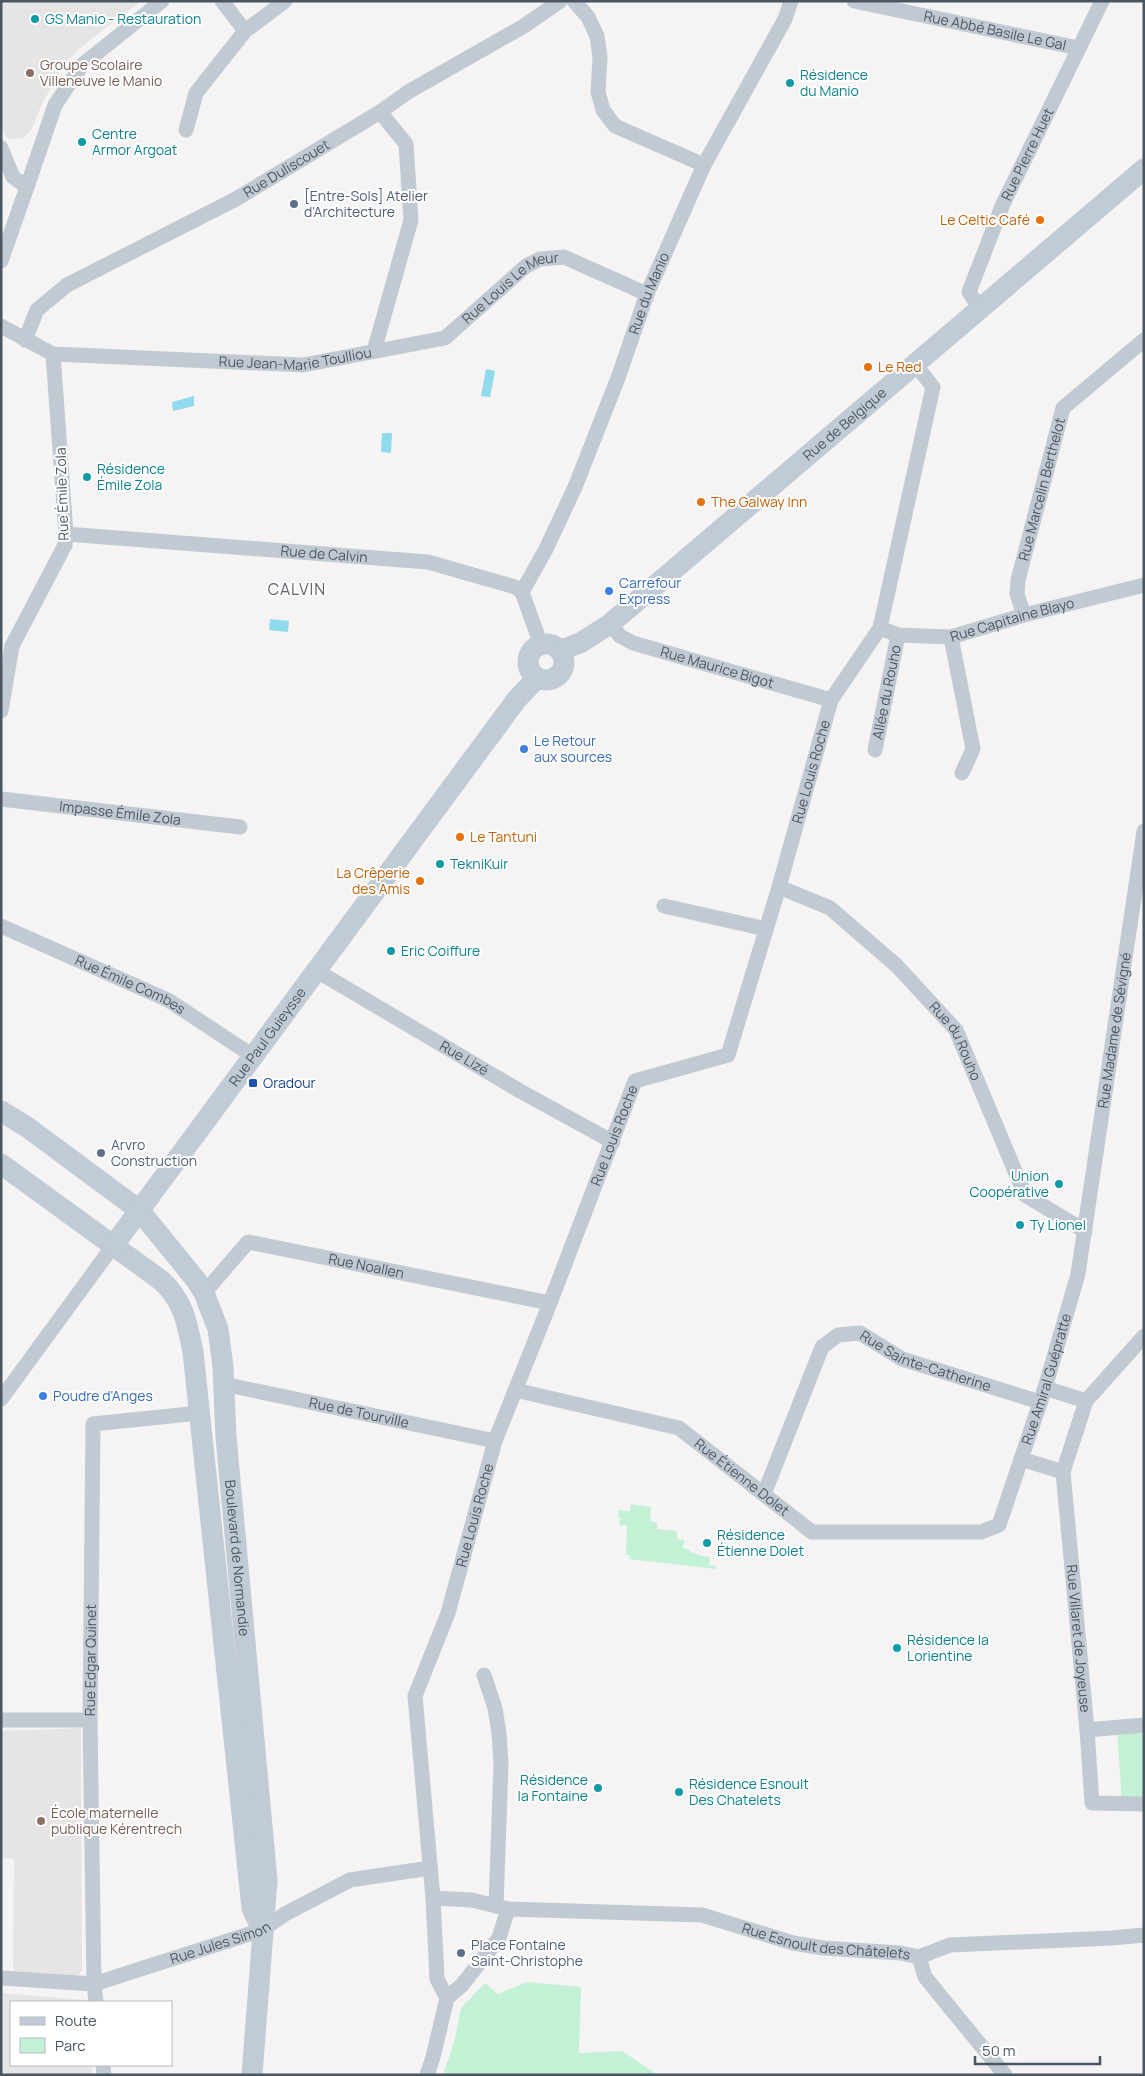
<svg xmlns="http://www.w3.org/2000/svg" width="1145" height="2076" viewBox="0 0 1145 2076" font-family="Manrope,sans-serif">
<style>
.education{fill:#e6e4e5}
.green{fill:#c3f1d5}
.water{fill:#90daee}
.lines{fill:none;stroke-linecap:round;stroke-linejoin:round}
.minor{stroke:#c1cad2;stroke-width:15}
.secondary{stroke:#c1cbd6;stroke-width:21}
.culture-dot{fill:#0f9aa8;stroke:#fff;stroke-width:2}
.education-dot{fill:#8d6e63;stroke:#fff;stroke-width:2}
.service-dot{fill:#5c6f8a;stroke:#fff;stroke-width:2}
.food-dot{fill:#e8710a;stroke:#fff;stroke-width:2}
.shop-dot{fill:#3f7fe0;stroke:#fff;stroke-width:2}
.transit-dot{fill:#1a4fb4;stroke:#fff;stroke-width:2}
.labels{text-anchor:middle;stroke-width:4;stroke-linejoin:round;paint-order:stroke}
.culture-label{font-size:14px;fill:#0d838f;stroke:#fff;text-anchor:start}
.street-label{font-size:14px;fill:#4a5661;stroke:#fff}
.education-label{font-size:14px;fill:#785e54;stroke:#fff;text-anchor:start}
.service-label{font-size:14px;fill:#4e5e75;stroke:#fff;text-anchor:start}
.food-label{font-size:14px;fill:#c56008;stroke:#fff;text-anchor:start}
.shop-label{font-size:14px;fill:#366cbe;stroke:#fff;text-anchor:start}
.transit-label{font-size:14px;fill:#164399;stroke:#fff;text-anchor:start}
.quarter-label{font-size:16px;letter-spacing:1px;fill:#5f6368;stroke:#fff}
</style>
<rect width="100%" height="100%" fill="#f5f3f3"/>
<path class="education" d="M 1,1 L 141,1 L 79,49 L 63,66 L 55,80 L 41,106 L 32,129 L 24,138 L 12,139 L 7,138 L 1,124 Z
M 81,1728 L 82,1971 L 75,1978 L 13,1973 L 14,1859 L 1,1858 L 1,1731 Z
M 1,1993 L 86,2000 L 86,2002 L 11,2002 L 11,2065 L 92,2065 L 93,2075 L 1,2075 Z"/>
<path class="green" d="M 631,1504 L 651,1507 L 650,1521 L 657,1523 L 657,1529 L 677,1531 L 677,1539 L 684,1540 L 683,1548 L 690,1550 L 690,1552 L 697,1554 L 697,1555 L 710,1557 L 709,1565 L 716,1566 L 716,1569 L 629,1559 L 630,1555 L 626,1555 L 627,1526 L 619,1525 L 620,1518 L 618,1517 L 619,1510 L 630,1511 Z
M 1144,1725 L 1144,1804 L 1122,1804 L 1117,1728 Z
M 527,1982 L 581,1987 L 579,2053 L 622,2051 L 658,2075 L 443,2075 L 455,2039 L 461,2008 L 485,1983 L 498,1994 Z"/>
<path class="water" d="M 486,369 L 495,371 L 490,397 L 481,396 Z
M 194,396 L 194,406 L 173,411 L 172,402 Z
M 382,433 L 392,433 L 391,453 L 381,452 Z
M 270,619 L 289,621 L 288,632 L 269,630 Z"/>
<g class="lines">
<g class="minor">
<path d="M 222,1 L 245,31"/>
<path d="M 574,1 L 588,17 L 597,36 L 600,57 L 598,92 L 603,110 L 615,126 L 704,165"/>
<path id="s1" d="M 854,1 L 1078,48"/>
<path d="M 186,130 L 196,93 L 245,31 L 285,1"/>
<path d="M 1,148 L 13,177 L 27,187 L 1,261"/>
<path d="M 27,187 L 55,105 L 82,65 L 162,1"/>
<path id="s2" d="M 980,309 L 969,292 L 1003,204 L 1102,1"/>
<path id="s3" d="M 1,326 L 53,354 L 303,365 L 445,338 L 526,266 L 540,259 L 564,257 L 647,294"/>
<path id="s4" d="M 25,340 L 37,310 L 67,285 L 236,199 L 380,112 L 408,92 L 524,26 L 560,1"/>
<path d="M 374,351 L 411,220 L 406,144 L 380,112"/>
<path id="s5" d="M 66,534 L 428,562 L 515,587 L 522,592 L 541,645"/>
<path id="s6" d="M 522,592 L 546,549 L 575,487 L 618,378 L 647,294 L 704,165 L 785,19 L 791,1"/>
<path id="s7" d="M 1024,615 L 1017,594 L 1018,580 L 1063,408 L 1144,340"/>
<path id="s8" d="M 610,624 L 620,636 L 633,643 L 831,700"/>
<path id="s9" d="M 880,628 L 898,635 L 951,637 L 1024,615 L 1144,585"/>
<path d="M 951,637 L 973,749 L 962,773"/>
<path d="M 1,711 L 12,646 L 65,545 L 66,534 L 53,354"/>
<path id="s10" d="M 875,750 L 898,635"/>
<path id="s11" d="M 1,799 L 240,827"/>
<path id="s12" d="M 779,887 L 830,908 L 897,966 L 956,1030 L 1025,1195 L 1085,1231"/>
<path d="M 664,906 L 766,929"/>
<path id="s13" d="M 1,926 L 168,1000 L 253,1056"/>
<path id="s14" d="M 317,971 L 520,1091 L 613,1142"/>
<path id="s15" d="M 204,1293 L 248,1242 L 550,1303"/>
<path id="s16" d="M 1144,1336 L 1086,1401 L 1063,1472 L 1087,1730 L 1092,1803 L 1144,1804"/>
<path id="s17" d="M 223,1384 L 495,1441"/>
<path d="M 1045,1388 L 1086,1401"/>
<path id="s18" d="M 515,1390 L 679,1428 L 812,1532 L 981,1532 L 999,1525 L 1045,1388 L 1078,1274 L 1144,831"/>
<path d="M 1,1399 L 113,1246"/>
<path d="M 1021,1459 L 1063,1472"/>
<path id="s19" d="M 764,1494 L 822,1347 L 838,1335 L 860,1333 L 902,1359 L 1040,1402"/>
<path d="M 484,1675 L 495,1708 L 499,1733 L 501,1764 L 496,1906"/>
<path d="M 1,1720 L 90,1720"/>
<path d="M 1087,1730 L 1144,1725"/>
<path id="s20" d="M 433,1898 L 472,1900 L 508,1909 L 702,1915 L 793,1943 L 824,1948 L 900,1953 L 919,1957 L 950,1945 L 1112,1938 L 1144,1935"/>
<path d="M 919,1957 L 925,1977 L 1005,2075"/>
<path id="s21" d="M 1,1978 L 94,1984 L 262,1930 L 285,1914 L 350,1880 L 430,1868"/>
<path id="s22" d="M 447,1998 L 437,1979 L 433,1898 L 415,1696 L 448,1613 L 495,1441 L 550,1303 L 635,1081 L 728,1055 L 779,887 L 831,700 L 880,628 L 933,387 L 915,364"/>
<path d="M 447,1998 L 462,1985 L 499,1938 L 508,1909"/>
<path id="s23" d="M 96,2002 L 94,1984 L 90,1720 L 93,1424 L 199,1413"/>
<path d="M 103,2065 L 104,2075"/>
<path d="M 427,2075 L 433,2057 L 447,1998"/>
</g>
<g class="secondary">
<circle cx="546" cy="662" r="18"/>
<path id="s24" d="M 561,650 L 580,643 L 610,624 L 1144,169"/>
<path id="s25" d="M 1,1111 L 27,1127 L 139,1210 L 196,1280 L 204,1293 L 218,1329 L 223,1367 L 226,1437 L 267,1880 L 252,2075"/>
<path d="M 1,1164 L 162,1281 C 184,1302 187,1323 193,1352 L 252,1908 L 258,1921"/>
<path id="s26" d="M 113,1246 L 517,699 L 537,678"/>
</g>
</g>
<g class="culture-dot">
<circle cx="35" cy="19" r="5"/>
<circle cx="790" cy="83" r="5"/>
<circle cx="82" cy="142" r="5"/>
<circle cx="87" cy="477" r="5"/>
<circle cx="440" cy="864" r="5"/>
<circle cx="391" cy="951" r="5"/>
<circle cx="1059" cy="1184" r="5"/>
<circle cx="1020" cy="1225" r="5"/>
<circle cx="707" cy="1543" r="5"/>
<circle cx="897" cy="1648" r="5"/>
<circle cx="598" cy="1788" r="5"/>
<circle cx="679" cy="1792" r="5"/>
</g>
<g class="education-dot">
<circle cx="30" cy="73" r="5"/>
<circle cx="41" cy="1821" r="5"/>
</g>
<g class="service-dot">
<circle cx="294" cy="204" r="5"/>
<circle cx="101" cy="1153" r="5"/>
<circle cx="461" cy="1953" r="5"/>
</g>
<g class="food-dot">
<circle cx="1040" cy="220" r="5"/>
<circle cx="868" cy="367" r="5"/>
<circle cx="701" cy="502" r="5"/>
<circle cx="460" cy="837" r="5"/>
<circle cx="420" cy="881" r="5"/>
</g>
<g class="shop-dot">
<circle cx="609" cy="591" r="5"/>
<circle cx="524" cy="749" r="5"/>
<circle cx="43" cy="1396" r="5"/>
</g>
<rect class="transit-dot" x="248" y="1078" width="10" height="10" rx="2.5"/>
<g class="labels">
<g class="culture-label">
<text x="45" y="24">GS Manio - Restauration</text>
<text x="800" y="80">Résidence<tspan x="800" dy="16">du Manio</tspan></text>
<text x="92" y="139">Centre<tspan x="92" dy="16">Armor Argoat</tspan></text>
<text x="97" y="474">Résidence<tspan x="97" dy="16">Émile Zola</tspan></text>
<text x="450" y="869">TekniKuir</text>
<text x="401" y="956">Eric Coiffure</text>
<text x="1049" y="1181" text-anchor="end">Union<tspan x="1049" dy="16">Coopérative</tspan></text>
<text x="1030" y="1230">Ty Lionel</text>
<text x="717" y="1540">Résidence<tspan x="717" dy="16">Étienne Dolet</tspan></text>
<text x="907" y="1645">Résidence la<tspan x="907" dy="16">Lorientine</tspan></text>
<text x="588" y="1785" text-anchor="end">Résidence<tspan x="588" dy="16">la Fontaine</tspan></text>
<text x="689" y="1789">Résidence Esnoult<tspan x="689" dy="16">Des Chatelets</tspan></text>
</g>
<g class="street-label">
<text dy="5" stroke="none"><textPath href="#s1" startOffset="144">Rue Abbé Basile Le Gal</textPath></text>
<text dy="5" stroke="none"><textPath href="#s2" startOffset="170">Rue Pierre Huet</textPath></text>
<text dy="5" stroke="none"><textPath href="#s4" startOffset="320">Rue Duliscouet</textPath></text>
<text dy="5" stroke="none"><textPath href="#s3" startOffset="538">Rue Louis Le Meur</textPath></text>
<text dy="5" stroke="none"><textPath href="#s6" startOffset="325">Rue du Manio</textPath></text>
<text dy="5" stroke="none"><textPath href="#s3" startOffset="302">Rue Jean-Marie Toulliou</textPath></text>
<text dy="5" stroke="none"><textPath href="#s24" startOffset="364">Rue de Belgique</textPath></text>
<text dy="5" stroke="none"><textPath href="#s7" startOffset="130">Rue Marcelin Berthelot</textPath></text>
<text transform="translate(62 494) rotate(-92)" y="5">Rue Émile Zola</text>
<text dy="5" stroke="none"><textPath href="#s5" startOffset="259">Rue de Calvin</textPath></text>
<text dy="5" stroke="none"><textPath href="#s9" startOffset="136">Rue Capitaine Blayo</textPath></text>
<text dy="5" stroke="none"><textPath href="#s8" startOffset="118">Rue Maurice Bigot</textPath></text>
<text dy="5" stroke="none"><textPath href="#s10" startOffset="59">Allée du Rouho</textPath></text>
<text dy="5" stroke="none"><textPath href="#s22" startOffset="1351">Rue Louis Roche</textPath></text>
<text dy="5" stroke="none"><textPath href="#s11" startOffset="120">Impasse Émile Zola</textPath></text>
<text dy="5" stroke="none"><textPath href="#s13" startOffset="142">Rue Émile Combes</textPath></text>
<text dy="5" stroke="none"><textPath href="#s18" startOffset="1035">Rue Madame de Sévigné</textPath></text>
<text dy="5" stroke="none"><textPath href="#s26" startOffset="260">Rue Paul Guieysse</textPath></text>
<text dy="5" stroke="none"><textPath href="#s12" startOffset="240">Rue du Rouho</textPath></text>
<text dy="5" stroke="none"><textPath href="#s14" startOffset="171">Rue Lizé</textPath></text>
<text dy="5" stroke="none"><textPath href="#s22" startOffset="901">Rue Louis Roche</textPath></text>
<text dy="5" stroke="none"><textPath href="#s15" startOffset="188">Rue Noallen</textPath></text>
<text dy="5" stroke="none"><textPath href="#s19" startOffset="272">Rue Sainte-Catherine</textPath></text>
<text dy="5" stroke="none"><textPath href="#s18" startOffset="679">Rue Amiral Guépratte</textPath></text>
<text dy="5" stroke="none"><textPath href="#s17" startOffset="139">Rue de Tourville</textPath></text>
<text dy="5" stroke="none"><textPath href="#s18" startOffset="248">Rue Étienne Dolet</textPath></text>
<text dy="5" stroke="none"><textPath href="#s22" startOffset="496">Rue Louis Roche</textPath></text>
<text dy="5" stroke="none"><textPath href="#s25" startOffset="544">Boulevard de Normandie</textPath></text>
<text dy="5" stroke="none"><textPath href="#s16" startOffset="329">Rue Villaret de Joyeuse</textPath></text>
<text dy="5" stroke="none"><textPath href="#s23" startOffset="342">Rue Edgar Quinet</textPath></text>
<text dy="5" stroke="none"><textPath href="#s21" startOffset="226">Rue Jules Simon</textPath></text>
<text dy="5" stroke="none"><textPath href="#s20" startOffset="398">Rue Esnoult des Châtelets</textPath></text>
</g>
<g class="education-label">
<text x="40" y="70">Groupe Scolaire<tspan x="40" dy="16">Villeneuve le Manio</tspan></text>
<text x="51" y="1818">École maternelle<tspan x="51" dy="16">publique Kérentrech</tspan></text>
</g>
<g class="service-label">
<text x="304" y="201">[Entre-Sols] Atelier<tspan x="304" dy="16">d'Architecture</tspan></text>
<text x="111" y="1150">Arvro<tspan x="111" dy="16">Construction</tspan></text>
<text x="471" y="1950">Place Fontaine<tspan x="471" dy="16">Saint-Christophe</tspan></text>
</g>
<g class="food-label">
<text x="1030" y="225" text-anchor="end">Le Celtic Café</text>
<text x="878" y="372">Le Red</text>
<text x="711" y="507">The Galway Inn</text>
<text x="470" y="842">Le Tantuni</text>
<text x="410" y="878" text-anchor="end">La Crêperie<tspan x="410" dy="16">des Amis</tspan></text>
</g>
<g class="shop-label">
<text x="619" y="588">Carrefour<tspan x="619" dy="16">Express</tspan></text>
<text x="534" y="746">Le Retour<tspan x="534" dy="16">aux sources</tspan></text>
<text x="53" y="1401">Poudre d'Anges</text>
</g>
<g class="transit-label">
<text x="263" y="1088">Oradour</text>
</g>
<g class="quarter-label">
<text x="297" y="595">CALVIN</text>
</g>
</g>
<rect width="1145" height="2076" fill="none" stroke="#4a5661" stroke-width="5"/>
<rect x="10" y="2001" width="162" height="65" fill="#ffffff" stroke="#b7bbc0"/>
<rect x="20" y="2017" width="25" height="8" fill="#c1cbd6" stroke="#b7bbc0"/>
<text x="55" y="2026" font-size="15" fill="#4a5661">Route</text>
<rect x="20" y="2038" width="25" height="15" fill="#c3f1d5" stroke="#b7bbc0"/>
<text x="55" y="2051" font-size="15" fill="#4a5661">Parc</text>
<path d="M975 2056v8h125v-8" fill="none" stroke="#4a5661" stroke-width="2.5"/>
<text x="982" y="2056" font-size="15" fill="#4a5661" stroke="#ffffff" stroke-width="4" paint-order="stroke">50 m</text>
</svg>
